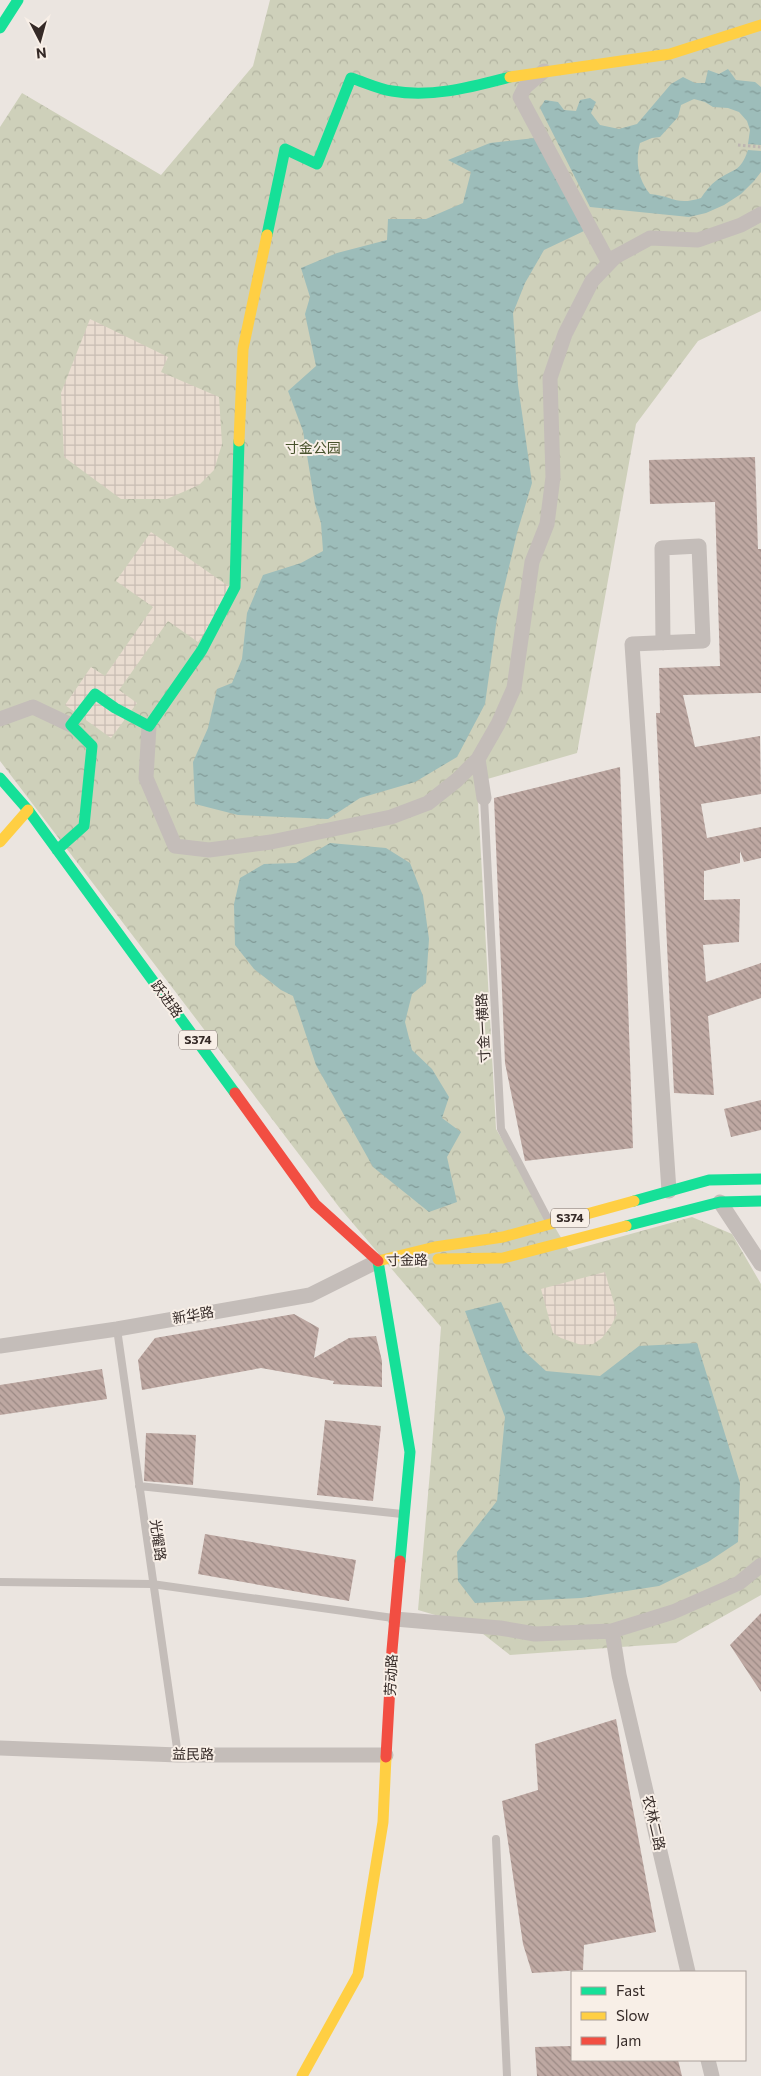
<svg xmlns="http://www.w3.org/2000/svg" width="761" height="2076" viewBox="0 0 761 2076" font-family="Commissioner,'Noto Sans SC',sans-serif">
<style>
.forest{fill:url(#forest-crowns)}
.plaza{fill:url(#plaza-grid)}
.water{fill:url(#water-ripples)}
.building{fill:url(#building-back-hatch)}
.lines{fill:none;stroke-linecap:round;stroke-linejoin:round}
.path{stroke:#bdb5b1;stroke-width:3;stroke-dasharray:2.5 2.5;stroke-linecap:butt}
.lane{stroke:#c4bdb9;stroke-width:8}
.street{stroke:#c4bdb9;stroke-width:15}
.fast{stroke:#16e098;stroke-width:11}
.slow{stroke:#ffcf43;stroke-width:11}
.jam{stroke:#f24e42;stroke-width:11}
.labels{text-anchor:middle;stroke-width:4;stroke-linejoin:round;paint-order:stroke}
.shield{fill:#f8efe7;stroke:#706561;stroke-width:1}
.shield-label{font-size:12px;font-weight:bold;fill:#352a27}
.park-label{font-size:14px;fill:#48522c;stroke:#f8efe7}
.street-label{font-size:14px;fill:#352a27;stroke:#f8efe7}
</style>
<defs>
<pattern id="forest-crowns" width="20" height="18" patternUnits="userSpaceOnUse" patternTransform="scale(1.25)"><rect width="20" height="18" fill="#ced0ba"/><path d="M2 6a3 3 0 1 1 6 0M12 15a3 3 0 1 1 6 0" fill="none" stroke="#b2b3a0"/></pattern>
<pattern id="plaza-grid" width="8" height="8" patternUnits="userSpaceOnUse" patternTransform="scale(1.25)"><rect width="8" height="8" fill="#e9dcd0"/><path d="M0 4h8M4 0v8" fill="none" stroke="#c8bdb3"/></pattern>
<pattern id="water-ripples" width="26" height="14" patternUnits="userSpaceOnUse" patternTransform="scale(1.25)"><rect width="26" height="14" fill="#9dbdba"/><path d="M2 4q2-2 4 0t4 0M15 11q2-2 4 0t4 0" fill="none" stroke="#819a97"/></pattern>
<pattern id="building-back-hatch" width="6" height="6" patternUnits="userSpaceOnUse" patternTransform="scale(1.25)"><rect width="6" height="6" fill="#bea8a2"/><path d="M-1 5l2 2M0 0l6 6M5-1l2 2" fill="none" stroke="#9b8984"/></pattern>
</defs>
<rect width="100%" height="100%" fill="#ebe5e0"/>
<path class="forest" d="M 270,0 L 761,0 L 761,311 L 698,341 L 636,424 L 577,753 L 477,782 L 496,1129 L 569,1251 L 692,1217 L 732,1234 L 761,1284 L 761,1595 L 676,1643 L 510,1655 L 473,1626 L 418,1610 L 431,1460 L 441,1327 L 339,1207 L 0,761 L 0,127 L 22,93 L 161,175 L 253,66 Z"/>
<path class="plaza" d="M 90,319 L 168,357 L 161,372 L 219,397 L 222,444 L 214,470 L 199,485 L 167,499 L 121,499 L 64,457 L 61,393 Z
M 151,532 L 234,590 L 198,642 L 168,621 L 119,690 L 137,703 L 111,738 L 65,705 L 91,667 L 105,676 L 153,607 L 116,581 Z
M 605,1272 L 617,1314 L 611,1326 L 602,1338 L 593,1344 L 581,1345 L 561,1338 L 553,1333 L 541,1289 Z"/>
<path class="water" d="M 728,69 L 736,80 L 755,82 L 761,87 L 761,145 L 748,144 L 750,130 L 747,121 L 739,112 L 728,108 L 713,107 L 705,102 L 694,99 L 681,105 L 678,117 L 660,137 L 652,138 L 640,143 C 635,162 638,179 650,194 C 673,196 676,206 701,198 C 705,192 710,185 717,180 C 734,168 740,173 748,150 L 761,151 L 761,172 L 754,181 L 741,194 L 724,205 L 706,213 L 689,217 L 590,207 L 540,108 L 545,100 L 558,102 L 564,110 L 576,111 L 580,100 L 590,98 L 596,102 L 591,113 L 600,125 L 619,129 L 637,124 L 671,84 L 683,77 L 695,83 L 705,83 L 708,70 L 719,74 Z
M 535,138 L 584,231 L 544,250 L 525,283 L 513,313 L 518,385 L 532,483 L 517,533 L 497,618 L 485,704 L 457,757 L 415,782 L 360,798 L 328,819 L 238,815 L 195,804 L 193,762 L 208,728 L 217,689 L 232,683 L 242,659 L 247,613 L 263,575 L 301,563 L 323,551 L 321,523 L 315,504 L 303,431 L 288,391 L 316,366 L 305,314 L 310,297 L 301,268 L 337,253 L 387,240 L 388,219 L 426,219 L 463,203 L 471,172 L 448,160 L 490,143 Z
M 330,843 L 386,848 L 410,863 L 423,896 L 429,939 L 426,983 L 412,994 L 405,1022 L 412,1050 L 432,1069 L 449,1097 L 442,1118 L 461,1132 L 447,1157 L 457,1202 L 429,1212 L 373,1167 L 316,1065 L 293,996 L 281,990 L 254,969 L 235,945 L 234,904 L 240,878 L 264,864 L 296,863 Z
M 501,1302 L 523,1350 L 546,1371 L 600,1376 L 639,1346 L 697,1343 L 740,1483 L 738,1542 L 708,1562 L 659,1586 L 581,1598 L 475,1603 L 458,1581 L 457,1552 L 497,1501 L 505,1417 L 465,1311 Z"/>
<path class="building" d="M 755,457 L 758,549 L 761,549 L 761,693 L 683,695 L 695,747 L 760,736 L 761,794 L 701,804 L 707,838 L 761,827 L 761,858 L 744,862 L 740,851 L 740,863 L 704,871 L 704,900 L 740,899 L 739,942 L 703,945 L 706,982 L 761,963 L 761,998 L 708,1016 L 714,1095 L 674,1093 L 656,713 L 660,713 L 659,668 L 720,666 L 715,502 L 650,504 L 649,460 Z
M 620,767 L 633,1148 L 525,1161 L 505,1063 L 494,798 Z
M 761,1100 L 761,1130 L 731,1137 L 724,1109 Z
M 294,1314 L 319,1328 L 314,1358 L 349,1338 L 376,1336 L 382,1361 L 382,1387 L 333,1384 L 334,1381 L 261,1368 L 142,1390 L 138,1360 L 155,1338 Z
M 102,1369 L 107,1399 L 0,1415 L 0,1385 Z
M 325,1420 L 381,1426 L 373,1501 L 317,1495 Z
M 146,1433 L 196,1435 L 193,1485 L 144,1481 Z
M 205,1534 L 356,1560 L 349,1601 L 198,1574 Z
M 761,1613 L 761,1692 L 730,1645 Z
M 616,1719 L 656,1932 L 584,1945 L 583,1970 L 532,1973 L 523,1944 L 502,1801 L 538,1790 L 535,1744 Z
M 572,2046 L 572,2060 L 678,2060 L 682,2076 L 537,2076 L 535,2047 Z"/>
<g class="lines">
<path class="path" d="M 738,145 L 761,147"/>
<path class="lane" d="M 484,798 L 501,1129 L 549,1221
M 117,1329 L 178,1755
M 139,1486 L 402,1514
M 0,1582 L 152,1584 L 393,1618
M 496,1839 L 507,2076"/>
<path class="street" d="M 544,71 L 525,87 L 520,97 L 609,263
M 663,643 L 662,548 L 699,546 L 703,641 L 632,644 L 669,1191
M 0,719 L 33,707 L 71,725
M 149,726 L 146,778 L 175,846 L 209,850 L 271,842 L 391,817 L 428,803 L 457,780 L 478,759
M 484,798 L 478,759 L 498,724 L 514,688 L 532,562 L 547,524 L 553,477 L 550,378 L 565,334 L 592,281 L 615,257 L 650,238 L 698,240 L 741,225 L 761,214
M 720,1202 L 761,1264
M 0,1346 L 117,1329 L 310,1295 L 378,1261
M 395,1619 L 500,1628 L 535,1634 L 612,1631 L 673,1612 L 739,1583 L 761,1565
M 612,1631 L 619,1675 L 688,1972
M 0,1748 L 178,1755 L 386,1755
M 708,2060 L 712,2076"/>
<path class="fast" d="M 0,28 L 18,0
M 267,235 L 285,149 L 317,164 L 351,78 C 364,82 378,89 392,91 C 432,98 471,87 510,77
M 0,778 L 28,810 L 235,1093
M 57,850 L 84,826 L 92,746 L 71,725 L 95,694 L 115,708 L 149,726 L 202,650 L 235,587 L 239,441
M 634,1201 L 709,1180 L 761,1179
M 626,1226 L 720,1202 L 761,1201
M 378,1261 L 410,1452 L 400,1561"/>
<path class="slow" d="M 510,77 L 670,54 L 761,25
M 239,441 L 243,349 L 267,235
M 0,842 L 28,810
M 438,1259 L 503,1258 L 626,1226
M 378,1261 L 435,1247 L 503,1237 L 634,1201
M 302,2076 L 358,1975 L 383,1822 L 386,1757"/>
<path class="jam" d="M 235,1093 L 315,1204 L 378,1261
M 386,1757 L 392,1650 L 400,1561"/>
</g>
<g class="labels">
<g class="shield">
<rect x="179" y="1030.5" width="38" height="19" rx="4"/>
<rect x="551" y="1208.5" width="38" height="19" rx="4"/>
</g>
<g class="shield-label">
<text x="198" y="1044">S374</text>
<text x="570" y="1222">S374</text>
</g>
<g class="park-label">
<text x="313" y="453">寸金公园</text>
</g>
<g class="street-label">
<text transform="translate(167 999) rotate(54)" y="5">跃进路</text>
<text transform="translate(483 1028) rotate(-93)" y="5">寸金一横路</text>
<text transform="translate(407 1260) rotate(-1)" y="5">寸金路</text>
<text transform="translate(193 1315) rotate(-10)" y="5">新华路</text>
<text transform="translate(158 1540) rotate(82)" y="5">光耀路</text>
<text transform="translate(391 1675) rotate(-87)" y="5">劳动路</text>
<text transform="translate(193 1754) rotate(1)" y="5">益民路</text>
<text transform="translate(654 1823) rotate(77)" y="5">农林二路</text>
</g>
</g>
<rect x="571" y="1971" width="175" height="90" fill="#f8efe7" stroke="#aaa09a"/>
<rect x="581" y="1987" width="25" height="8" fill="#16e098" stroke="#aaa09a"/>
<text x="616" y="1996" font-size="15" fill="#352a27">Fast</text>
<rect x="581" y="2012" width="25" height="8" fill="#ffcf43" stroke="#aaa09a"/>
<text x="616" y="2021" font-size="15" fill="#352a27">Slow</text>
<rect x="581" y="2037" width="25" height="8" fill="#f24e42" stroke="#aaa09a"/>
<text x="616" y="2046" font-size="15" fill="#352a27">Jam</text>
<g transform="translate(40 40) rotate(174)" stroke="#f8efe7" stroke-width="4" paint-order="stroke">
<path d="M0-4L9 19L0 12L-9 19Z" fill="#352a27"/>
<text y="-8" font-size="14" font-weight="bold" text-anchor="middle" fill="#352a27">N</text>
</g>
</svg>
